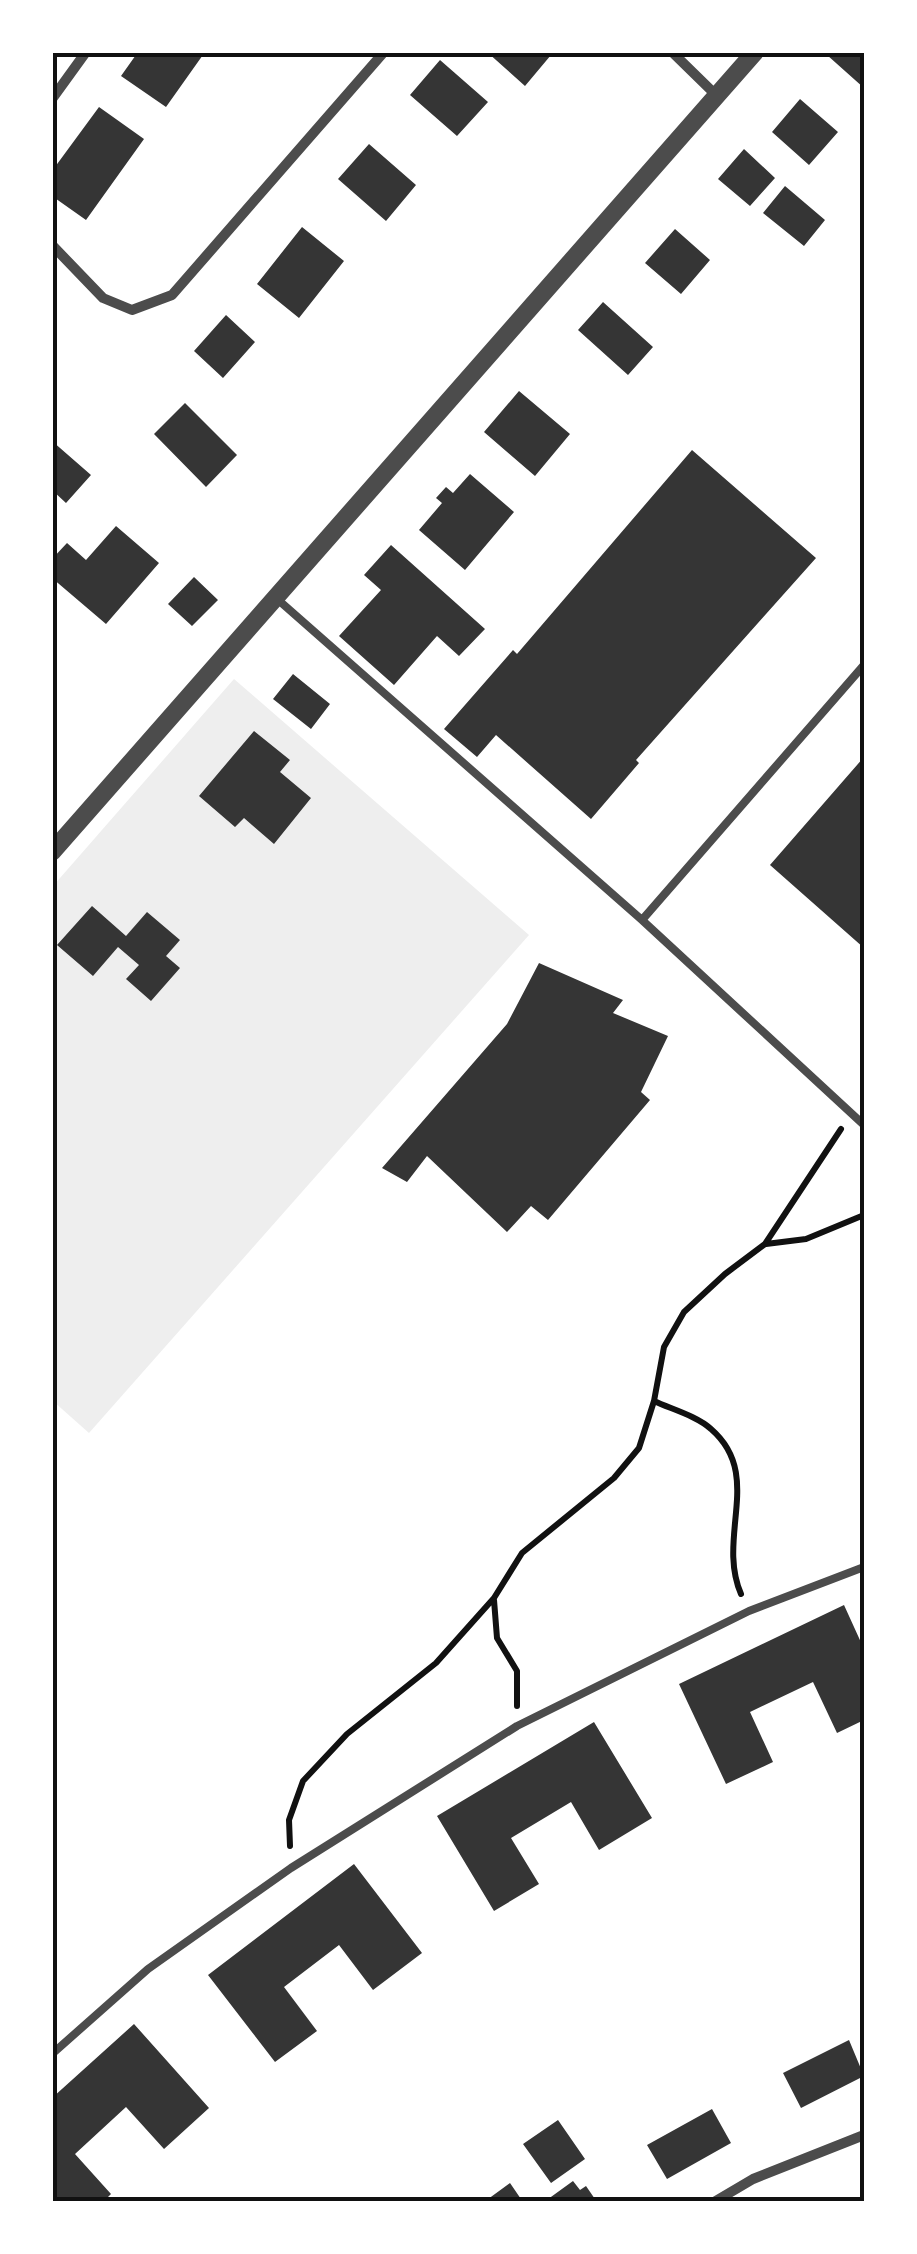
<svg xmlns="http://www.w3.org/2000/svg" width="917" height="2254" viewBox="0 0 917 2254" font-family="Inter,sans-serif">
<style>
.green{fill:#eee}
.building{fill:#353535}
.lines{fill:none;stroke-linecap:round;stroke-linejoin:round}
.path{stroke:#111;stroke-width:6}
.service{stroke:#4c4c4c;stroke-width:8}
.minor{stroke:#4c4c4c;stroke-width:10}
.tertiary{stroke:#4c4c4c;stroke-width:18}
.neatline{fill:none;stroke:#111;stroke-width:4}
</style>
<rect width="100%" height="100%" fill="#fff"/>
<path class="green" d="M 234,679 L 529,935 L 89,1433 L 53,1401 L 53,886 Z"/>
<path class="building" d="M 138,52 L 205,52 L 166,107 L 121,76 Z
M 487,52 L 548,52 L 551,55 L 525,86 Z
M 829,52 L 864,52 L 864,88 L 827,55 Z
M 440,60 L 488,102 L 457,136 L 410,95 Z
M 800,99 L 838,132 L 809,165 L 772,132 Z
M 99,107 L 144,139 L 86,220 L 52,196 L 52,171 Z
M 369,144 L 416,185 L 386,221 L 338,179 Z
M 744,149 L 775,178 L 750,206 L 718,179 Z
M 785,186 L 825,220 L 804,246 L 763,213 Z
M 302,227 L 344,261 L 299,318 L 257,284 Z
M 675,229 L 710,260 L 681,294 L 645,263 Z
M 603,302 L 653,347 L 628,375 L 578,330 Z
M 226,315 L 255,342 L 223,378 L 194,351 Z
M 519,391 L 570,434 L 535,476 L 484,432 Z
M 185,403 L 237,455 L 206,487 L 154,434 Z
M 52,441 L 91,475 L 66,503 L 52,490 Z
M 692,450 L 816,558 L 636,760 L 639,763 L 591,819 L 496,735 L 477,757 L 444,729 L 513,650 L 517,654 Z
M 470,474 L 514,512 L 465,570 L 419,530 L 442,503 L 436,498 L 446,487 L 453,493 Z
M 116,526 L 159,563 L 106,624 L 52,578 L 52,559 L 67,543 L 86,560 Z
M 391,545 L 485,629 L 459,656 L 437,636 L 394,685 L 339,636 L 381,590 L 364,575 Z
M 194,577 L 218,600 L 192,626 L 168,604 Z
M 293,674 L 330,704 L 311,729 L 273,699 Z
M 254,731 L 290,760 L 280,772 L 311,798 L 274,844 L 244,818 L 235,827 L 199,796 Z
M 864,757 L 864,948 L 770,865 Z
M 92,906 L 126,936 L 147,912 L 180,940 L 166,956 L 180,968 L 151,1001 L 126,979 L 139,965 L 118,947 L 93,976 L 57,945 Z
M 539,963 L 623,1000 L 613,1013 L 668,1036 L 641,1092 L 650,1100 L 548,1220 L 531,1206 L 507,1232 L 427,1156 L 407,1182 L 382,1168 L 507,1024 Z
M 844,1605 L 864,1649 L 864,1720 L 837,1733 L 813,1682 L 750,1712 L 773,1762 L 726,1784 L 679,1684 Z
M 594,1722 L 652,1818 L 599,1850 L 571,1802 L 511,1838 L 539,1884 L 494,1911 L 437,1816 Z
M 354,1864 L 422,1953 L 373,1990 L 339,1945 L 284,1987 L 317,2031 L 275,2062 L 208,1975 Z
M 134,2024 L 209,2108 L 164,2149 L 126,2107 L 75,2154 L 111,2194 L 103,2202 L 52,2202 L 52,2098 Z
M 849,2040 L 864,2076 L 801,2108 L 783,2073 Z
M 712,2109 L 731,2143 L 667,2179 L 647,2145 Z
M 558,2120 L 585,2159 L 551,2183 L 523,2144 Z
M 573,2181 L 580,2190 L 586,2186 L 597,2202 L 544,2202 Z
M 510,2183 L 523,2202 L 484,2202 Z"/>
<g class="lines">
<path class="path" d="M 766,1244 L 806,1239 L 864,1215
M 654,1401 C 671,1409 697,1416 711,1429 C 764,1475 716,1536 741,1594
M 494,1600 L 497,1638 L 517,1671 L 517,1706
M 290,1846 L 289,1820 L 303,1781 L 347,1734 L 436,1663 L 494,1598 L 522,1553 L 614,1478 L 639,1448 L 654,1401 L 664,1347 L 684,1312 L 725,1274 L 765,1244 L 841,1129"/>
<path class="service" d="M 276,598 L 642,920 L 864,1125
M 642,920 L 864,665
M 52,2054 L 148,1969 L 291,1868 L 517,1726 L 749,1611 L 864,1567"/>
<path class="minor" d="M 672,52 L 717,96
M 52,99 L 86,52
M 52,245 L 103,298 L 132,310 L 172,295 L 384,52
M 714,2202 L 753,2179 L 864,2135"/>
<path class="tertiary" d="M 52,852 L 755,52"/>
</g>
<rect width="917" height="2254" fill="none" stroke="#ffffff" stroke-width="110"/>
<rect x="55" y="55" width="807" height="2144" class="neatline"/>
</svg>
